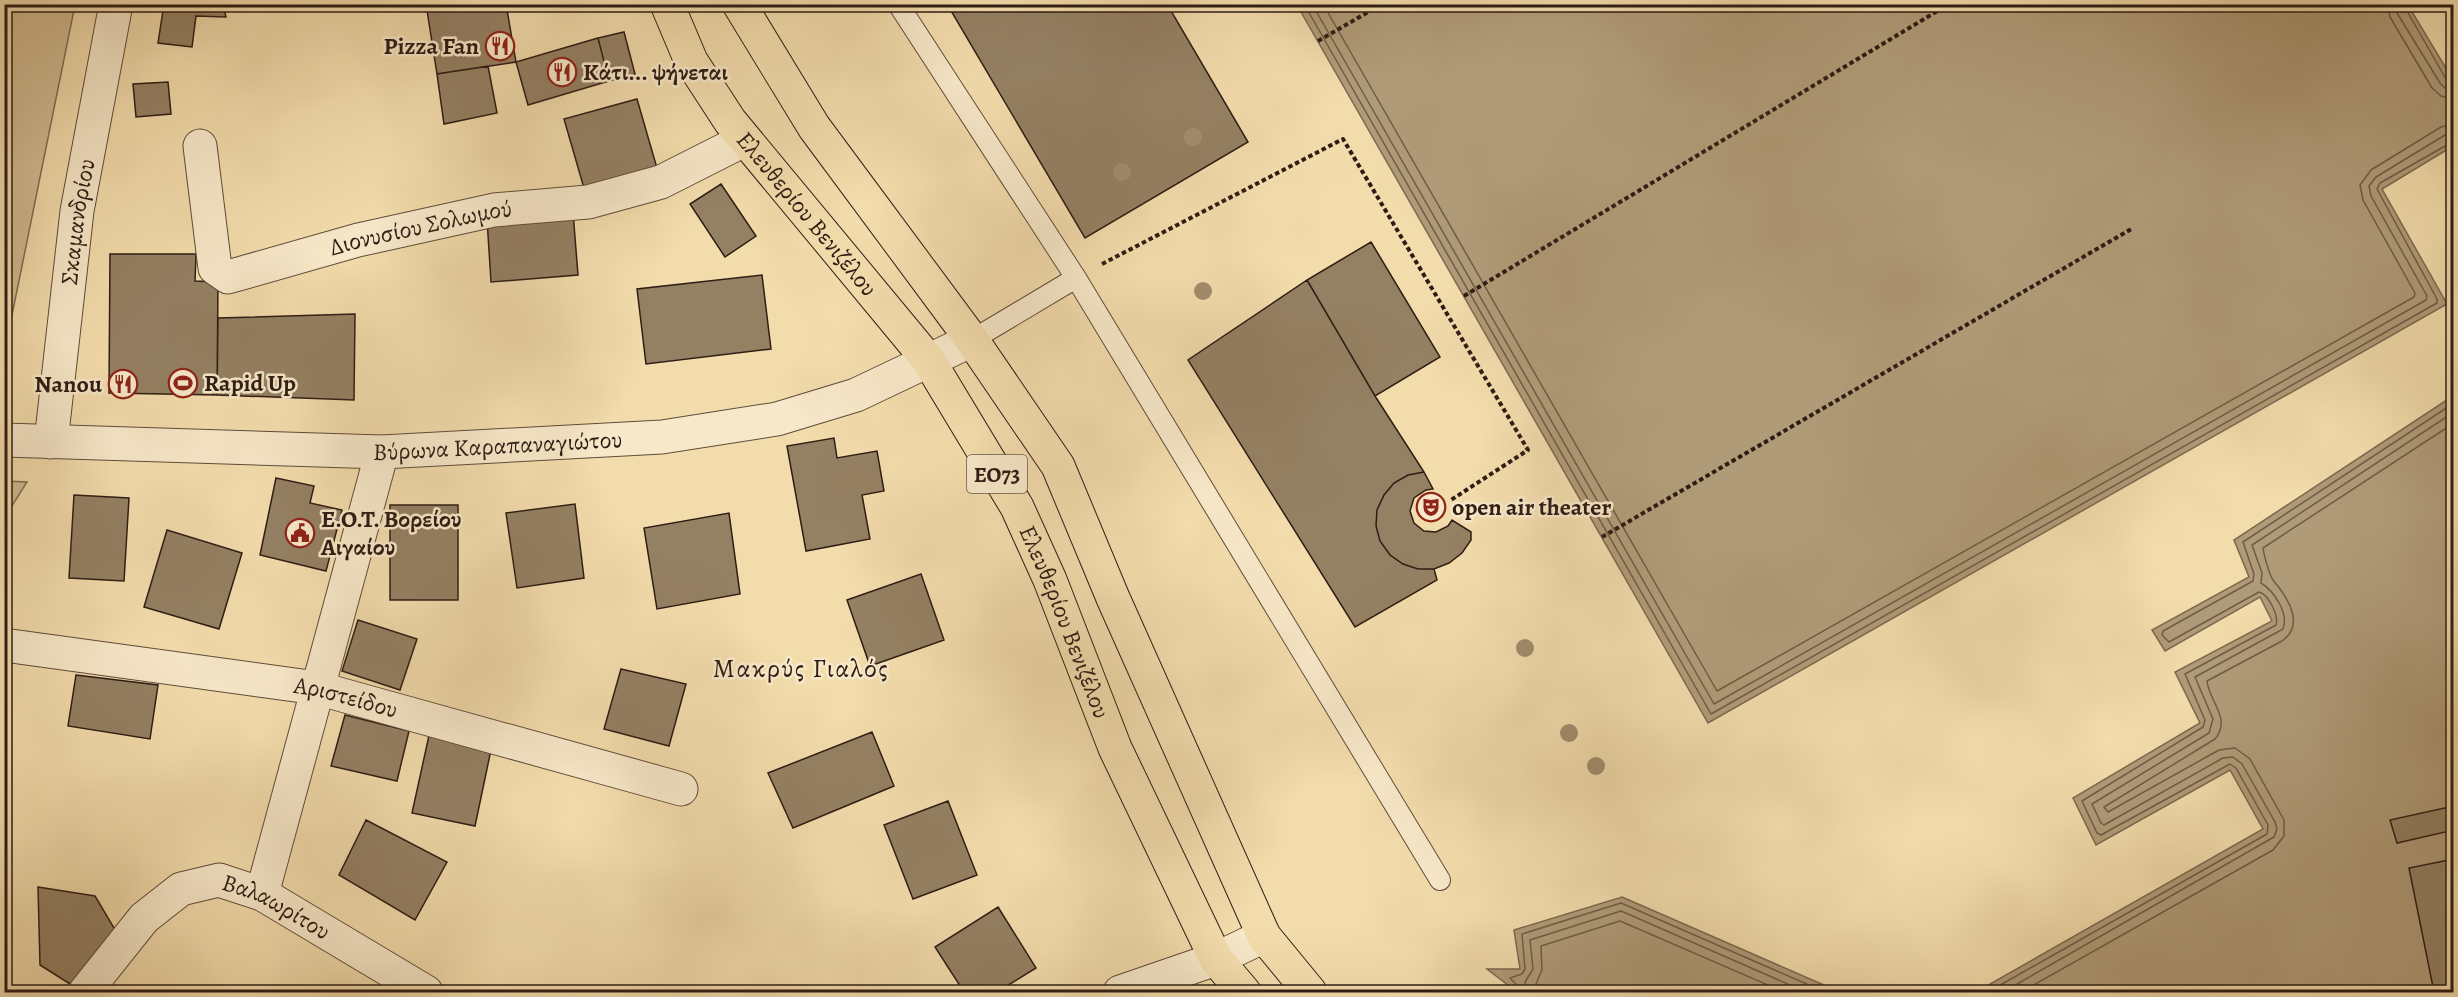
<svg xmlns="http://www.w3.org/2000/svg" width="2458" height="997" viewBox="0 0 2458 997" font-family="Alegreya,serif">
<style>
.green{fill:#d2bb92;stroke:#806c53;stroke-width:1.5}
.water{fill:#b09b78;stroke:#7c6850;stroke-width:1.5}
.lines{fill:none;stroke-linecap:round;stroke-linejoin:round}
.shore{stroke:#6f5c46;stroke-width:1.5}
.building{fill:#948063;stroke:#2e1c14;stroke-width:1.5}
.service-casing{stroke:#5f4c3a;stroke-width:22}
.minor-casing{stroke:#5f4c3a;stroke-width:35}
.primary-casing{stroke:#2e1c14;stroke-width:35}
.path{stroke:#2e1c14;stroke-width:4;stroke-dasharray:4.5 3;stroke-linecap:butt}
.service{stroke:#f7e8c9;stroke-width:20}
.minor{stroke:#f7e8c9;stroke-width:33}
.primary{stroke:#f3dcac;stroke-width:33}
.tree{fill:#a28d6d}
.labels{text-anchor:middle;stroke-width:5;stroke-linejoin:round;paint-order:stroke}
.shield{fill:#f7e8c9;stroke:#6a594a;stroke-width:1.5}
.shield-label{font-size:22px;font-weight:bold;fill:#2e1c14}
.poi-label{font-size:24px;font-weight:bold;fill:#2e1c14;stroke:#f7e8c9;text-anchor:start}
.street-label{font-size:24px;fill:#2e1c14;stroke:#f7e8c9}
.neighbourhood-label{font-size:26px;letter-spacing:1.5px;fill:#2e1c14;stroke:#f7e8c9}
</style>
<rect width="100%" height="100%" fill="#f3dcac"/>
<filter id="stains"><feTurbulence type="fractalNoise" baseFrequency=".00333" numOctaves="4"/><feColorMatrix values="0 0 0 0 .2 0 0 0 0 .09 0 0 0 0 .02 0 0 0 .5 -.17"/></filter>
<radialGradient id="worn" r=".72"><stop offset=".6" stop-color="#630" stop-opacity="0"/><stop offset="1" stop-color="#630" stop-opacity=".3"/></radialGradient>
<path class="green" d="M 5,4 L 75,5 L 10,325 L 5,333 Z
M 5,481 L 27,482 L 5,517 L 4,481 Z"/>
<path class="water" d="M 1297,5 L 2408,5 L 2453,80 L 2453,146 L 2382,189 L 2447,304 L 1708,723 Z
M 2453,396 L 2453,992 L 1976,992 L 2263,829 L 2230,770 L 2096,845 L 2073,798 L 2200,723 L 2175,672 L 2272,621 L 2260,597 L 2165,651 L 2152,630 L 2249,577 L 2234,540 Z
M 1622,897 L 1840,992 L 1517,992 L 1487,969 L 1520,969 L 1514,930 Z"/>
<g class="lines">
<path class="shore" d="M 1304,4 L 1711,714 L 2437,303 L 2437,299 L 2377,189 L 2380,183 L 2454,141
M 1312,4 L 1714,704 L 2426,300 L 2427,296 L 2371,196 L 2369,186 L 2376,177 L 2445,135 L 2454,133
M 1323,4 L 1717,691 L 2414,297 L 2415,293 L 2363,200 L 2360,185 L 2371,170 L 2441,127 L 2454,124
M 2387,4 L 2390,17 L 2432,88 L 2441,96 L 2454,99
M 2396,4 L 2397,13 L 2440,83 L 2445,88 L 2454,90
M 2403,4 L 2446,79 L 2454,82
M 1520,992 L 1519,987 L 1510,978 L 1522,974 L 1525,969 L 1522,934 L 1621,903 L 1825,992
M 1527,992 L 1525,982 L 1533,969 L 1530,940 L 1621,911 L 1806,992
M 1536,992 L 1536,984 L 1542,970 L 1541,946 L 1620,921 L 1784,992
M 1988,992 L 2267,834 L 2268,825 L 2236,768 L 2230,764 L 2101,835 L 2097,833 L 2082,801 L 2203,727 L 2205,720 L 2185,674 L 2276,625 C 2279,615 2268,594 2259,592 L 2169,642 L 2162,635 L 2163,631 L 2253,581 L 2254,574 L 2243,542 L 2454,403
M 2003,992 L 2274,837 L 2277,829 L 2275,822 L 2242,764 L 2233,757 L 2223,758 L 2104,825 L 2101,823 L 2092,804 L 2209,733 L 2213,719 L 2195,677 L 2283,629 C 2289,613 2274,591 2261,583 L 2262,573 L 2252,545 L 2454,412
M 2021,992 L 2273,850 L 2284,836 L 2284,820 L 2250,759 L 2235,748 L 2219,750 L 2108,812 L 2104,807 L 2215,739 C 2232,718 2209,702 2207,681 L 2282,641 C 2306,624 2287,597 2273,580 C 2269,574 2264,555 2263,548 L 2454,423"/>
</g>
<path class="building" d="M 164,4 L 223,4 L 226,17 L 196,16 L 192,47 L 158,43 Z
M 426,4 L 506,4 L 516,62 L 437,74 Z
M 947,4 L 1167,4 L 1248,142 L 1085,238 Z
M 624,32 L 635,74 L 609,81 L 598,38 Z
M 598,38 L 609,81 L 528,105 L 516,62 Z
M 488,66 L 497,113 L 444,124 L 437,74 Z
M 168,82 L 171,114 L 136,117 L 133,84 Z
M 637,99 L 661,182 L 588,202 L 564,119 Z
M 721,184 L 756,236 L 725,257 L 690,204 Z
M 573,212 L 578,275 L 491,282 L 487,219 Z
M 1371,242 L 1440,357 L 1375,396 L 1307,280 Z
M 110,254 L 196,254 L 195,281 L 218,282 L 217,395 L 109,393 Z
M 762,275 L 771,349 L 646,364 L 637,289 Z
M 1307,280 L 1375,396 L 1424,472 L 1408,475 L 1394,483 L 1384,495 L 1377,510 L 1376,526 L 1380,541 L 1390,555 L 1403,564 L 1418,569 L 1434,569 L 1437,580 L 1355,627 L 1188,360 Z
M 355,314 L 354,400 L 217,395 L 218,318 Z
M 834,438 L 837,458 L 877,451 L 884,491 L 862,495 L 870,539 L 806,551 L 787,446 Z
M 1424,472 L 1433,489 L 1426,490 L 1414,498 L 1410,511 L 1414,523 L 1424,531 L 1436,532 L 1448,526 L 1452,520 L 1471,532 L 1471,540 L 1462,553 L 1449,563 L 1434,569 L 1418,569 L 1403,564 L 1390,555 L 1380,541 L 1376,526 L 1377,510 L 1384,495 L 1394,483 L 1408,475 Z
M 276,478 L 314,486 L 310,503 L 342,510 L 326,571 L 260,555 Z
M 74,495 L 129,498 L 124,581 L 69,578 Z
M 575,504 L 584,578 L 517,588 L 506,513 Z
M 390,505 L 458,505 L 458,600 L 390,600 Z
M 729,513 L 740,594 L 657,609 L 644,528 Z
M 167,530 L 242,553 L 219,629 L 144,607 Z
M 921,574 L 944,640 L 870,666 L 847,600 Z
M 358,620 L 417,639 L 400,690 L 342,671 Z
M 621,669 L 686,684 L 669,746 L 604,729 Z
M 76,675 L 158,685 L 150,739 L 68,726 Z
M 345,715 L 409,731 L 397,781 L 331,766 Z
M 430,731 L 492,745 L 475,826 L 412,813 Z
M 872,732 L 894,786 L 793,828 L 768,773 Z
M 948,801 L 977,875 L 913,899 L 884,825 Z
M 2454,806 L 2454,830 L 2397,843 L 2390,820 Z
M 366,820 L 447,862 L 415,920 L 339,875 Z
M 2449,860 L 2454,884 L 2454,992 L 2434,992 L 2409,868 Z
M 38,887 L 95,896 L 120,938 L 70,984 L 40,965 Z
M 998,907 L 1036,968 L 997,992 L 964,992 L 935,947 Z"/>
<g class="lines">
<g class="service-casing">
<path id="service" d="M 898,4 L 1076,278
M 972,340 L 1076,278 L 1440,880"/>
</g>
<g class="minor-casing">
<g id="minor">
<path id="s1" d="M 200,146 L 215,268 L 228,277 L 358,240 L 494,210 L 588,202 L 661,182 L 744,140"/>
<path id="s2" d="M 4,440 L 382,452 L 662,437 L 777,419 L 856,395 L 972,340"/>
<path id="s3" d="M 51,442 L 77,211 L 116,4"/>
<path id="s4" d="M 4,645 L 317,688 L 681,789"/>
<path d="M 262,894 L 382,452"/>
<path id="s5" d="M 85,992 L 144,918 L 181,889 L 219,880 L 262,894 L 426,992"/>
<path d="M 1120,992 L 1216,959 L 1264,936"/>
</g>
</g>
<g class="primary-casing">
<g id="primary">
<path id="s6" d="M 667,4 L 691,61 L 730,121 L 929,361 L 1017,507 L 1050,580 L 1115,748 L 1216,959 L 1244,992"/>
<path d="M 739,4 L 814,127 L 972,340 L 1058,466 L 1113,598 L 1264,936 L 1310,992"/>
</g>
</g>
<path class="path" d="M 1318,41 L 1382,4
M 1102,264 L 1343,139 L 1528,450 L 1451,500
M 1464,296 L 1949,4
M 1602,537 L 2133,228"/>
<use href="#service" class="service"/>
<use href="#minor" class="minor"/>
<use href="#primary" class="primary"/>
</g>
<g class="tree">
<circle cx="1193" cy="137" r="9"/>
<circle cx="1122" cy="172" r="9"/>
<circle cx="1203" cy="291" r="9"/>
<circle cx="1525" cy="648" r="9"/>
<circle cx="1569" cy="733" r="9"/>
<circle cx="1596" cy="766" r="9"/>
</g>
<defs>
<g id="restaurant-ring" transform="scale(1.5)"><circle r="9.5" fill="#f7e8c9" stroke="#8f2418" stroke-width="1.5"/><path d="M-5-6h1v4h1v-4h1v4h1v-4h1v5L-1.5 .5V6h-2V.5L-5-1ZM5-6V6H3V1.5H1.5Q1.5-4 5-6Z" fill="#8f2418"/></g>
<g id="stadium-ring" transform="scale(1.5)"><circle r="9.5" fill="#f7e8c9" stroke="#8f2418" stroke-width="1.5"/><path d="M0-5a6.5 5 0 1 0 0 10a6.5 5 0 1 0 0-10ZM-3.5-1.8h7v3.6h-7Z" fill="#8f2418"/></g>
<g id="theatre-ring" transform="scale(1.5)"><circle r="9.5" fill="#f7e8c9" stroke="#8f2418" stroke-width="1.5"/><path d="M-5-5.5Q0-4 5-5.5V0Q5 5 0 6Q-5 5-5 0ZM-3.3-2.5H-1v1.5H-3.3ZM1-2.5H3.3v1.5H1ZM-2.8 1Q0 5.5 2.8 1Z" fill="#8f2418"/></g>
<g id="civic-ring" transform="scale(1.5)"><circle r="9.5" fill="#f7e8c9" stroke="#8f2418" stroke-width="1.5"/><path d="M-.6-6.5H3V-4.5H.6V-3L4-1V1h2V6H-6V1h2V-1L-.6-3ZM-1.2 2.5V6h2.4V2.5Z" fill="#8f2418"/></g>
</defs>
<g fill-rule="evenodd">
<use href="#restaurant-ring" x="500" y="46"/>
<use href="#restaurant-ring" x="562" y="72"/>
<use href="#stadium-ring" x="183" y="383"/>
<use href="#restaurant-ring" x="123" y="384"/>
<use href="#theatre-ring" x="1431" y="507"/>
<use href="#civic-ring" x="300" y="533"/>
</g>
<g class="labels">
<rect class="shield" x="967" y="455" width="60" height="38" rx="4.5"/>
<g class="shield-label">
<text x="997" y="482">ΕΟ73</text>
</g>
<g class="poi-label">
<text x="479" y="54" text-anchor="end">Pizza Fan</text>
<text x="583" y="80">Κάτι... ψήνεται</text>
<text x="204" y="391">Rapid Up</text>
<text x="102" y="392" text-anchor="end">Nanou</text>
<text x="1452" y="515">open air theater</text>
<text x="321" y="527">Ε.Ο.Τ. Βορείου<tspan x="321" dy="28">Αιγαίου</tspan></text>
</g>
<g class="street-label">
<text dy="8" stroke="none"><textPath href="#s6" startOffset="254">Ελευθερίου Βενιζέλου</textPath></text>
<text dy="8" stroke="none"><textPath href="#s3" startOffset="222">Σκαμανδρίου</textPath></text>
<text dy="8" stroke="none"><textPath href="#s1" startOffset="338">Διονυσίου Σολωμού</textPath></text>
<text dy="8" stroke="none"><textPath href="#s2" startOffset="494">Βύρωνα Καραπαναγιώτου</textPath></text>
<text dy="8" stroke="none"><textPath href="#s6" startOffset="740">Ελευθερίου Βενιζέλου</textPath></text>
<text dy="8" stroke="none"><textPath href="#s4" startOffset="346">Αριστείδου</textPath></text>
<text dy="8" stroke="none"><textPath href="#s5" startOffset="244">Βαλαωρίτου</textPath></text>
</g>
<g class="neighbourhood-label">
<text x="801" y="677">Μακρύς Γιαλός</text>
</g>
</g>
<rect width="2458" height="997" fill="none" stroke="#f3dcac" stroke-width="24"/>
<rect x="6" y="6" width="2446" height="985" fill="none" stroke="#2e1c14" stroke-width="3"/>
<rect x="12" y="12" width="2434" height="973" fill="none" stroke="#2e1c14" stroke-width="1.5"/>
<rect width="100%" height="100%" filter="url(#stains)"/>
<rect width="100%" height="100%" fill="url(#worn)"/>
</svg>
